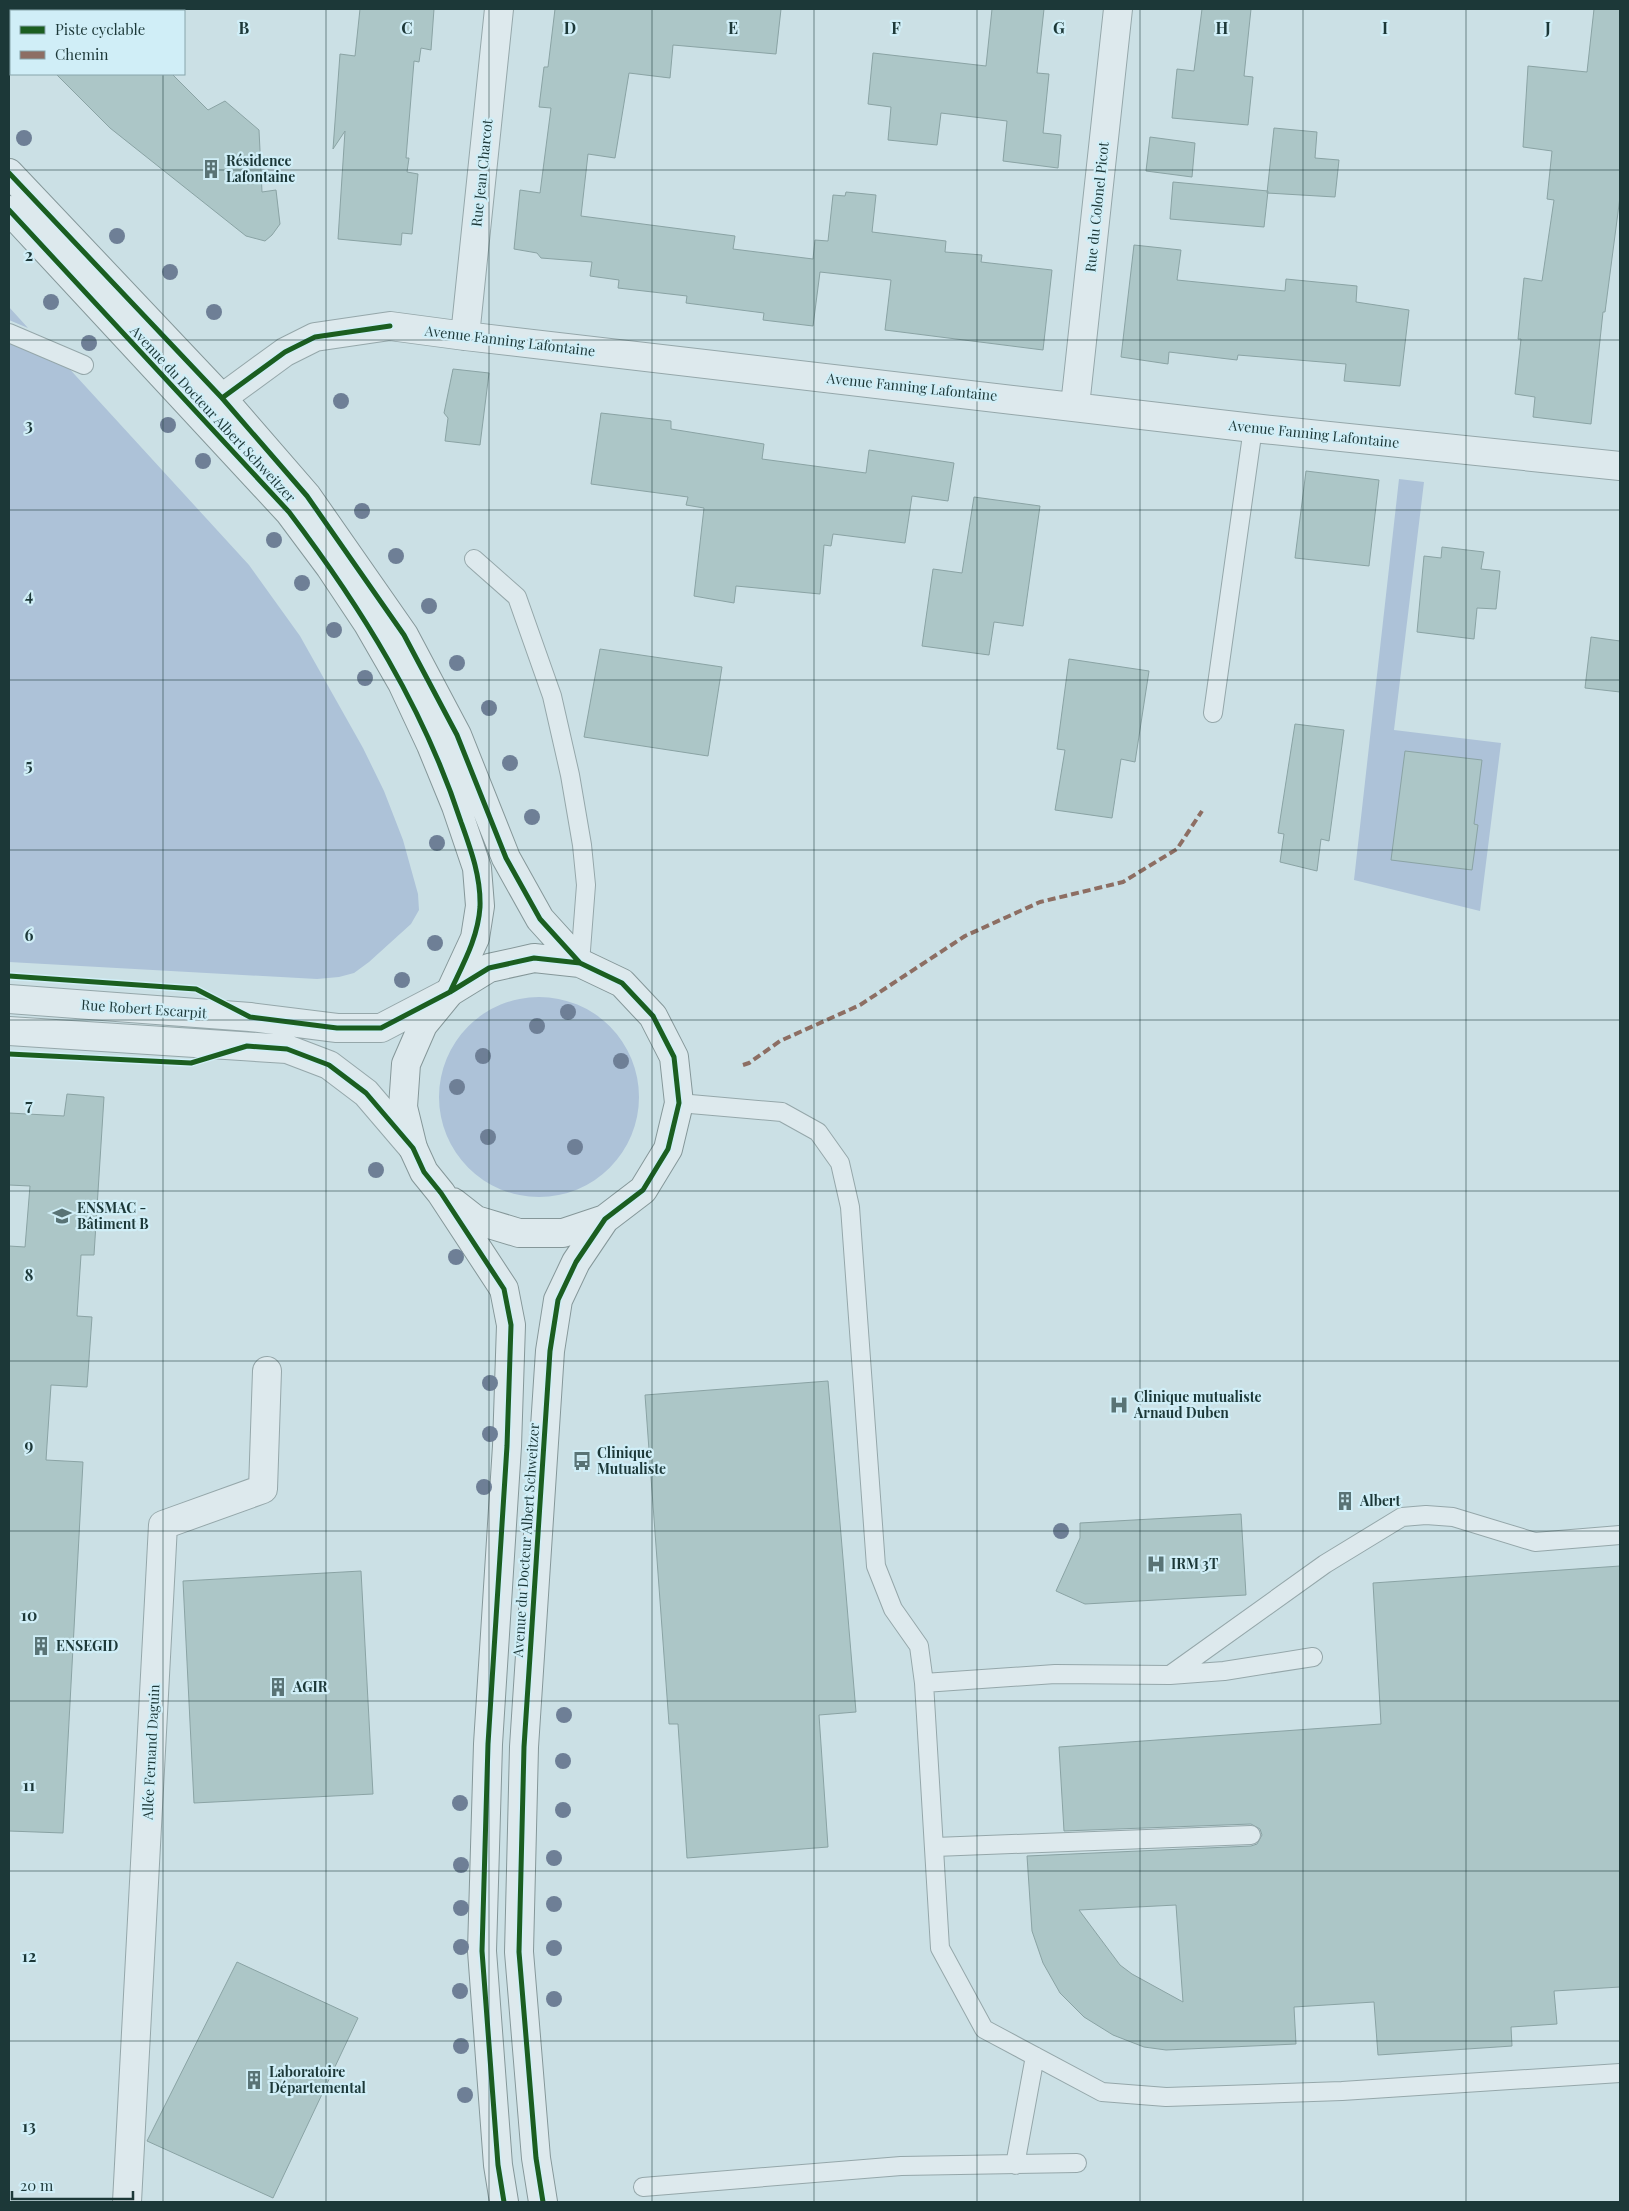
<svg xmlns="http://www.w3.org/2000/svg" width="1629" height="2211" viewBox="0 0 1629 2211" font-family="'Playfair Display',serif">
<style>
.green{fill:#adc2d8}
.building{fill:#acc6c7;stroke:#8aa3a4;fill-rule:evenodd}
.lines{fill:none;stroke-linecap:round;stroke-linejoin:round}
.service-casing{stroke:#95a7aa;stroke-width:20}
.minor-casing{stroke:#95a7aa;stroke-width:30}
.tertiary-casing{stroke:#95a7aa;stroke-width:30}
.secondary-casing{stroke:#859799;stroke-width:30}
.service{stroke:#dde9ed;stroke-width:18}
.minor{stroke:#dde9ed;stroke-width:28}
.tertiary{stroke:#dde9ed;stroke-width:28}
.secondary{stroke:#dde9ed;stroke-width:28}
.quiet{stroke:#8d6e63;stroke-width:4;stroke-dasharray:8 4;stroke-linecap:butt}
.cycleway-casing{stroke:#d0eef7;stroke-width:8}
.cycleway{stroke:#1b5e20;stroke-width:5}
.tree{fill:#6e7f96}
.grid{fill:none;stroke:#1c3838;stroke-width:1;stroke-opacity:0.55}
.labels{text-anchor:middle;stroke-width:4.5;stroke-linejoin:round;paint-order:stroke}
.poi-label{font-size:14px;font-weight:bold;fill:#1c3838;stroke:#d0eef7;text-anchor:start}
.street-label{font-size:14px;fill:#1c3838;stroke:#d0eef7}
.grid-label{font-size:16px;text-anchor:middle;font-weight:bold;fill:#1c3838;stroke:#d0eef7;stroke-width:4.5;stroke-linejoin:round;paint-order:stroke}
</style>
<rect width="100%" height="100%" fill="#cbe0e5"/>
<path class="green" d="M 9,307 L 28,328 L 9,320 Z
M 9,341 L 65,364 L 249,565 L 300,636 L 363,748 L 384,791 L 403,840 L 418,894 L 419,910 L 411,924 L 369,962 L 354,973 L 339,977 L 317,979 L 9,962 Z
M 1399,479 L 1424,482 L 1394,730 L 1501,743 L 1480,911 L 1354,880 Z
M439 1097a100 100 0 1 1 200 0a100 100 0 1 1-200 0Z"/>
<path class="building" d="M 360,9 L 434,9 L 431,50 L 421,48 L 419,62 L 414,61 L 406,158 L 409,158 L 407,172 L 418,174 L 412,234 L 402,233 L 401,245 L 338,239 L 345,131 L 333,149 L 340,54 L 355,56 Z
M 555,9 L 781,9 L 776,54 L 673,45 L 670,78 L 629,73 L 615,158 L 588,154 L 581,216 L 735,236 L 733,249 L 813,259 L 815,240 L 828,241 L 833,195 L 845,196 L 846,192 L 876,195 L 872,232 L 946,241 L 945,252 L 982,255 L 981,262 L 1052,270 L 1043,350 L 885,330 L 891,280 L 820,272 L 813,326 L 763,320 L 764,313 L 686,303 L 687,296 L 618,288 L 619,280 L 590,276 L 592,262 L 541,258 L 537,253 L 514,249 L 520,190 L 540,193 L 551,108 L 539,107 L 544,67 L 548,67 Z
M 992,9 L 1044,9 L 1037,73 L 1049,74 L 1043,133 L 1061,135 L 1058,168 L 1003,161 L 1007,121 L 941,113 L 937,145 L 888,140 L 891,107 L 868,104 L 873,53 L 986,66 Z
M 1202,9 L 1251,9 L 1244,76 L 1253,77 L 1248,125 L 1172,118 L 1177,69 L 1194,71 Z
M 1594,9 L 1620,9 L 1620,197 L 1605,312 L 1603,312 L 1591,424 L 1533,417 L 1535,397 L 1515,394 L 1521,339 L 1518,339 L 1524,278 L 1542,281 L 1554,200 L 1547,199 L 1552,151 L 1523,147 L 1528,66 L 1587,72 Z
M 56,74 L 172,74 L 208,110 L 225,101 L 259,130 L 262,192 L 276,190 L 280,224 L 272,235 L 265,241 L 246,236 L 110,128 Z
M 1274,128 L 1317,132 L 1315,158 L 1339,160 L 1335,197 L 1267,193 Z
M 1150,137 L 1195,143 L 1192,177 L 1146,171 Z
M 1173,182 L 1268,191 L 1264,227 L 1170,219 Z
M 1134,245 L 1181,250 L 1177,280 L 1285,291 L 1286,279 L 1357,286 L 1356,302 L 1409,310 L 1400,386 L 1344,381 L 1346,364 L 1238,355 L 1237,360 L 1169,352 L 1168,364 L 1121,357 Z
M 453,369 L 489,373 L 480,445 L 445,441 L 448,418 L 444,413 Z
M 601,413 L 671,421 L 671,429 L 764,444 L 762,459 L 866,473 L 869,450 L 954,463 L 948,501 L 912,496 L 905,543 L 833,534 L 831,546 L 824,545 L 820,594 L 736,586 L 734,603 L 694,596 L 704,508 L 686,505 L 688,497 L 591,484 Z
M 1306,471 L 1379,480 L 1369,566 L 1295,558 Z
M 974,497 L 1040,506 L 1023,626 L 994,622 L 989,655 L 922,646 L 933,569 L 962,573 Z
M 1442,547 L 1484,552 L 1481,569 L 1500,571 L 1496,609 L 1477,608 L 1474,639 L 1417,632 L 1424,556 L 1441,558 Z
M 1591,637 L 1620,641 L 1620,692 L 1585,688 Z
M 600,649 L 722,667 L 708,756 L 584,737 Z
M 1069,659 L 1149,671 L 1135,762 L 1121,759 L 1112,818 L 1055,810 L 1065,750 L 1057,749 Z
M 1295,724 L 1344,730 L 1329,841 L 1321,839 L 1317,871 L 1280,862 L 1284,834 L 1278,833 Z
M 1405,751 L 1482,760 L 1474,824 L 1478,825 L 1472,870 L 1391,860 Z
M 67,1094 L 104,1097 L 94,1255 L 81,1255 L 77,1316 L 92,1317 L 87,1387 L 51,1385 L 46,1460 L 83,1462 L 63,1833 L 9,1831 L 9,1246 L 25,1247 L 30,1186 L 9,1185 L 9,1113 L 64,1116 Z
M 828,1381 L 856,1712 L 819,1715 L 828,1847 L 687,1858 L 678,1724 L 669,1724 L 645,1395 Z
M 1241,1514 L 1246,1595 L 1085,1604 L 1056,1591 L 1080,1538 L 1080,1523 Z
M 1620,1566 L 1620,1987 L 1554,1991 L 1557,2024 L 1511,2027 L 1512,2046 L 1378,2055 L 1374,2002 L 1294,2007 L 1296,2044 L 1166,2050 L 1144,2047 L 1113,2035 L 1084,2017 L 1060,1993 L 1043,1963 L 1032,1931 L 1027,1856 L 1251,1846 L 1257,1844 L 1262,1835 L 1260,1829 L 1251,1824 L 1064,1831 L 1059,1747 L 1381,1724 L 1373,1583 ZM 1176,1905 L 1183,2002 L 1132,1974 L 1120,1965 L 1079,1910 Z
M 361,1571 L 373,1794 L 194,1803 L 183,1581 Z
M 237,1962 L 358,2018 L 273,2198 L 147,2141 Z"/>
<g class="lines">
<g class="service-casing">
<path id="service" d="M 9,333 L 84,365
M 474,559 L 517,597 L 552,696 L 570,775 L 582,845 L 586,885 L 580,963
M 1213,713 L 1253,428
M 679,1103 L 782,1112 L 818,1132 L 840,1163 L 850,1207 L 876,1566 L 893,1609 L 919,1646 L 924,1683 L 940,1948 L 984,2029 L 1102,2092 L 1166,2097 L 1342,2091 L 1620,2073
M 1170,1675 L 1325,1564 L 1402,1517 L 1426,1515 L 1453,1517 L 1535,1542 L 1620,1535
M 924,1683 L 1055,1674 L 1170,1675 L 1224,1671 L 1313,1657
M 935,1847 L 1251,1835
M 1015,2165 L 1035,2056
M 643,2187 L 901,2166 L 1077,2163"/>
</g>
<g class="minor-casing">
<path id="minor" d="M 465,336 L 499,9
M 222,398 L 285,352 L 315,337 L 390,326 L 465,336 L 1253,428 L 1620,466
M 1075,406 L 1118,9
M 127,2202 L 163,1525 L 263,1489 L 267,1371"/>
</g>
<g class="tertiary-casing">
<path id="tertiary" d="M 9,999 L 250,1017 L 337,1028 L 381,1028 L 450,992
M 9,1031 L 287,1049 L 329,1065 L 366,1093 L 413,1148"/>
</g>
<g class="secondary-casing">
<path id="secondary" d="M 9,173 L 222,398 L 307,496 L 404,635 L 457,735 L 506,858 L 540,919 L 580,963
M 9,210 L 289,512 L 330,567 L 368,624 L 402,683 L 431,745 L 456,806 L 477,868 L 480,906 L 475,938 L 450,992 L 423,1025 L 406,1064 L 403,1107 L 413,1148 L 424,1172 L 441,1193 L 504,1289 L 511,1325 L 507,1446 L 488,1744 L 482,1951 L 498,2165 L 504,2202
M 450,992 L 489,968 L 534,958 L 580,963 L 622,983 L 653,1016 L 674,1057 L 679,1103 L 668,1149 L 643,1190 L 605,1219 L 563,1233 L 519,1233 L 476,1220 L 453,1202
M 543,2202 L 536,2158 L 519,1952 L 524,1747 L 550,1351 L 558,1300 L 576,1262 L 605,1219"/>
</g>
<use href="#service" class="service"/>
<use href="#minor" class="minor"/>
<use href="#tertiary" class="tertiary"/>
<use href="#secondary" class="secondary"/>
<path class="quiet" d="M 743,1065 L 749,1063 L 780,1041 L 860,1005 L 965,936 L 1040,902 L 1123,882 L 1177,849 L 1202,811"/>
<g class="cycleway-casing">
<path id="cycleway" d="M 9,173 L 222,398 L 307,496 L 404,635 L 457,735 L 506,858 L 540,919 L 580,963
M 9,210 L 289,512 C 361,607 424,708 461,822 C 471,850 481,877 480,907 C 478,938 463,964 450,992
M 222,398 L 285,352 L 315,337 L 390,326
M 9,976 L 196,989 L 250,1017 L 337,1028 L 381,1028 L 450,992 L 489,968 L 534,958 L 580,963 L 622,983 L 653,1016 L 674,1057 L 679,1103 L 668,1149 L 643,1190 L 605,1219 L 576,1262 L 558,1300 L 550,1351 L 524,1747 L 519,1952 L 536,2158 L 543,2202
M 9,1054 L 191,1063 L 247,1046 L 287,1049 L 329,1065 L 366,1093 L 413,1148 L 424,1172 L 441,1193 L 504,1289 L 511,1325 L 507,1446 L 488,1744 L 482,1951 L 498,2165 L 504,2202"/>
</g>
<use href="#cycleway" class="cycleway"/>
</g>
<g class="tree">
<circle cx="24" cy="138" r="8"/>
<circle cx="117" cy="236" r="8"/>
<circle cx="170" cy="272" r="8"/>
<circle cx="51" cy="302" r="8"/>
<circle cx="214" cy="312" r="8"/>
<circle cx="89" cy="343" r="8"/>
<circle cx="341" cy="401" r="8"/>
<circle cx="168" cy="425" r="8"/>
<circle cx="203" cy="461" r="8"/>
<circle cx="362" cy="511" r="8"/>
<circle cx="274" cy="540" r="8"/>
<circle cx="396" cy="556" r="8"/>
<circle cx="302" cy="583" r="8"/>
<circle cx="429" cy="606" r="8"/>
<circle cx="334" cy="630" r="8"/>
<circle cx="457" cy="663" r="8"/>
<circle cx="365" cy="678" r="8"/>
<circle cx="489" cy="708" r="8"/>
<circle cx="510" cy="763" r="8"/>
<circle cx="532" cy="817" r="8"/>
<circle cx="437" cy="843" r="8"/>
<circle cx="435" cy="943" r="8"/>
<circle cx="402" cy="980" r="8"/>
<circle cx="568" cy="1012" r="8"/>
<circle cx="537" cy="1026" r="8"/>
<circle cx="483" cy="1056" r="8"/>
<circle cx="621" cy="1061" r="8"/>
<circle cx="457" cy="1087" r="8"/>
<circle cx="488" cy="1137" r="8"/>
<circle cx="575" cy="1147" r="8"/>
<circle cx="376" cy="1170" r="8"/>
<circle cx="456" cy="1257" r="8"/>
<circle cx="490" cy="1383" r="8"/>
<circle cx="490" cy="1434" r="8"/>
<circle cx="484" cy="1487" r="8"/>
<circle cx="1061" cy="1531" r="8"/>
<circle cx="564" cy="1715" r="8"/>
<circle cx="563" cy="1761" r="8"/>
<circle cx="460" cy="1803" r="8"/>
<circle cx="563" cy="1810" r="8"/>
<circle cx="554" cy="1858" r="8"/>
<circle cx="461" cy="1865" r="8"/>
<circle cx="554" cy="1904" r="8"/>
<circle cx="461" cy="1908" r="8"/>
<circle cx="461" cy="1947" r="8"/>
<circle cx="554" cy="1948" r="8"/>
<circle cx="460" cy="1991" r="8"/>
<circle cx="554" cy="1999" r="8"/>
<circle cx="461" cy="2046" r="8"/>
<circle cx="465" cy="2095" r="8"/>
</g>
<path class="grid" d="M 163,9 L 163,11M 326,9 L 326,2202M 489,9 L 489,2202M 652,9 L 652,2202M 814,9 L 814,2202M 977,9 L 977,2202M 1140,9 L 1140,2202M 1303,9 L 1303,2202M 1466,9 L 1466,2202M 163,74 L 163,2202M 9,170 L 1620,170M 9,340 L 1620,340M 9,510 L 1620,510M 9,680 L 1620,680M 9,850 L 1620,850M 9,1020 L 1620,1020M 9,1191 L 1620,1191M 9,1361 L 1620,1361M 9,1531 L 1620,1531M 9,1701 L 1620,1701M 9,1871 L 1620,1871M 9,2041 L 1620,2041"/>
<defs>
<g id="building-bare" transform="scale(1.5)"><path d="M-4-6H4V6H1V3H-1V6H-4ZM-2.5-4.3h1.7v1.8h-1.7ZM.8-4.3h1.7v1.8H.8ZM-2.5-1h1.7V.8h-1.7ZM.8-1h1.7V.8H.8Z" fill="#597375" stroke="#d0eef7" stroke-width="2.5" paint-order="stroke"/></g>
<g id="university-bare" transform="scale(1.5)"><path d="M0-5L7-2L0 1L-7-2ZM-4 1L0 2.5L4 1V4Q0 6-4 4Z" fill="#597375" stroke="#d0eef7" stroke-width="2.5" paint-order="stroke"/></g>
<g id="hospital-bare" transform="scale(1.5)"><path d="M-5-5h3v3.5h4V-5h3V5h-3V1.5h-4V5h-3Z" fill="#597375" stroke="#d0eef7" stroke-width="2.5" paint-order="stroke"/></g>
<g id="bus-bare" transform="scale(1.5)"><path d="M-5-6H5V4H4V6H2V4H-2V6H-4V4H-5ZM-3.5-4V0h7V-4ZM-3.5 1.2v1.5H-2V1.2ZM2 1.2v1.5H3.5V1.2Z" fill="#597375" stroke="#d0eef7" stroke-width="2.5" paint-order="stroke"/></g>
</defs>
<g fill-rule="evenodd">
<use href="#building-bare" x="211" y="169"/>
<use href="#university-bare" x="62" y="1216"/>
<use href="#hospital-bare" x="1119" y="1405"/>
<use href="#bus-bare" x="582" y="1461"/>
<use href="#building-bare" x="1345" y="1501"/>
<use href="#hospital-bare" x="1156" y="1564"/>
<use href="#building-bare" x="41" y="1646"/>
<use href="#building-bare" x="278" y="1687"/>
<use href="#building-bare" x="254" y="2080"/>
</g>
<g class="labels">
<g class="poi-label">
<text x="226" y="166">Résidence<tspan x="226" dy="16">Lafontaine</tspan></text>
<text x="77" y="1213">ENSMAC -<tspan x="77" dy="16">Bâtiment B</tspan></text>
<text x="1134" y="1402">Clinique mutualiste<tspan x="1134" dy="16">Arnaud Duben</tspan></text>
<text x="597" y="1458">Clinique<tspan x="597" dy="16">Mutualiste</tspan></text>
<text x="1360" y="1506">Albert</text>
<text x="1171" y="1569">IRM 3T</text>
<text x="56" y="1651">ENSEGID</text>
<text x="293" y="1692">AGIR</text>
<text x="269" y="2077">Laboratoire<tspan x="269" dy="16">Départemental</tspan></text>
</g>
<g class="street-label">
<text transform="translate(482 173) rotate(-84)" y="5">Rue Jean Charcot</text>
<text transform="translate(1097 207) rotate(-84)" y="5">Rue du Colonel Picot</text>
<text transform="translate(510 341) rotate(7)" y="5">Avenue Fanning Lafontaine</text>
<text transform="translate(912 387) rotate(6)" y="5">Avenue Fanning Lafontaine</text>
<text transform="translate(213 414) rotate(47)" y="5">Avenue du Docteur Albert Schweitzer</text>
<text transform="translate(1314 434) rotate(6)" y="5">Avenue Fanning Lafontaine</text>
<text transform="translate(144 1009) rotate(4)" y="5">Rue Robert Escarpit</text>
<text transform="translate(526 1540) rotate(-86)" y="5">Avenue du Docteur Albert Schweitzer</text>
<text transform="translate(151 1752) rotate(-87)" y="5">Allée Fernand Daguin</text>
</g>
</g>
<g class="grid-label">
<text x="244" y="34">B</text>
<text x="407" y="34">C</text>
<text x="570" y="34">D</text>
<text x="733" y="34">E</text>
<text x="896" y="34">F</text>
<text x="1059" y="34">G</text>
<text x="1222" y="34">H</text>
<text x="1385" y="34">I</text>
<text x="1548" y="34">J</text>
<text x="29" y="261">2</text>
<text x="29" y="431">3</text>
<text x="29" y="601">4</text>
<text x="29" y="771">5</text>
<text x="29" y="941">6</text>
<text x="29" y="1111">7</text>
<text x="29" y="1281">8</text>
<text x="29" y="1451">9</text>
<text x="29" y="1621">10</text>
<text x="29" y="1791">11</text>
<text x="29" y="1962">12</text>
<text x="29" y="2132">13</text>
</g>
<rect width="1629" height="2211" fill="none" stroke="#1c3838" stroke-width="20"/>
<rect x="10" y="10" width="175" height="65" fill="#d0eef7" stroke="#88a5ab"/>
<rect x="20" y="26" width="25" height="8" fill="#1b5e20" stroke="#88a5ab"/>
<text x="55" y="35" font-size="15" fill="#1c3838">Piste cyclable</text>
<rect x="20" y="51" width="25" height="8" fill="#8d6e63" stroke="#88a5ab"/>
<text x="55" y="60" font-size="15" fill="#1c3838">Chemin</text>
<path d="M12 2191v8h121v-8" fill="none" stroke="#1c3838" stroke-width="2.5"/>
<text x="20" y="2191" font-size="15" fill="#1c3838" stroke="#d0eef7" stroke-width="4" paint-order="stroke">20 m</text>
</svg>
